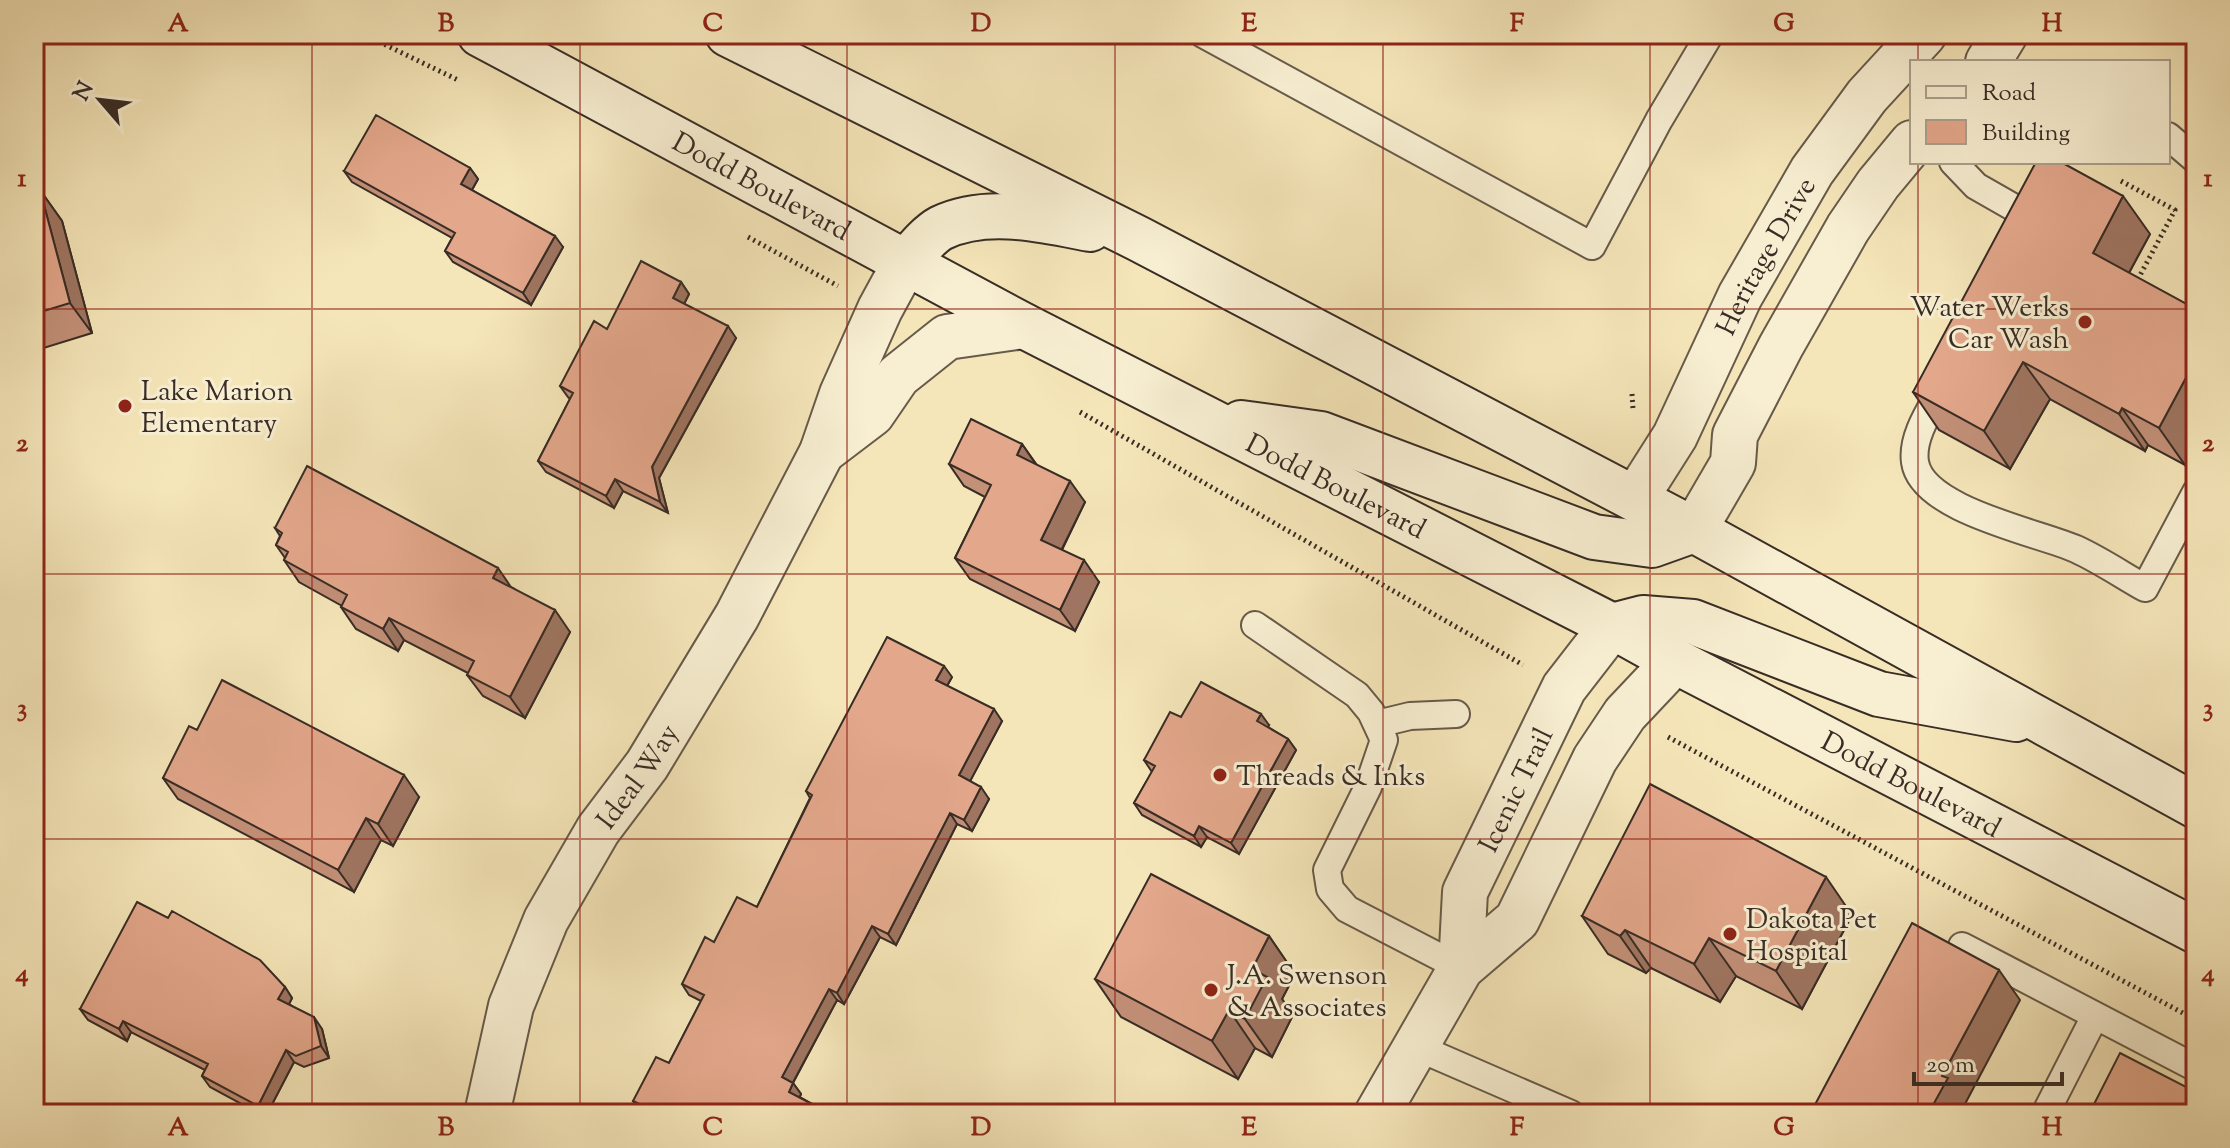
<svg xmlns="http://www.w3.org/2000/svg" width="2230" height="1148" viewBox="0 0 2230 1148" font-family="'Sorts Mill Goudy',serif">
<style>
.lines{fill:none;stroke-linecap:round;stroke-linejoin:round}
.service-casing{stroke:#675a4a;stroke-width:30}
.minor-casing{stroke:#675a4a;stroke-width:48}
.tertiary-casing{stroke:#675a4a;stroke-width:48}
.secondary-casing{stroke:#382c25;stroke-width:48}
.path{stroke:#382c25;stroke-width:5;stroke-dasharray:2 4;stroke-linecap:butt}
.service{stroke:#f8efd2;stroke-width:26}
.minor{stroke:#f8efd2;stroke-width:44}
.tertiary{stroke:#f8efd2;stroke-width:44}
.secondary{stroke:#f8efd2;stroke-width:44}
.wall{fill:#c39078;stroke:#382c25;stroke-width:2}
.shaded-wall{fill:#9f7561;stroke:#382c25;stroke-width:2}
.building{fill:#e3a78b;stroke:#382c25;stroke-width:2}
.grid{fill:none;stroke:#8f2418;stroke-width:2;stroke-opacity:0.55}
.poi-dot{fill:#8f2418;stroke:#f8efd2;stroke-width:3}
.labels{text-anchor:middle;stroke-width:6;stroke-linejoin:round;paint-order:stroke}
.street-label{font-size:28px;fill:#382c25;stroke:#f8efd2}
.poi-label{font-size:28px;fill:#382c25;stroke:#f8efd2;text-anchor:start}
.neatline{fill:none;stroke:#8f2418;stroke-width:3}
.grid-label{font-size:26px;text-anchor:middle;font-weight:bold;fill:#8f2418}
</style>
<rect width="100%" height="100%" fill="#f5e6b9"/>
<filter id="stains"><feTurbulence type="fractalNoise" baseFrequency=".0025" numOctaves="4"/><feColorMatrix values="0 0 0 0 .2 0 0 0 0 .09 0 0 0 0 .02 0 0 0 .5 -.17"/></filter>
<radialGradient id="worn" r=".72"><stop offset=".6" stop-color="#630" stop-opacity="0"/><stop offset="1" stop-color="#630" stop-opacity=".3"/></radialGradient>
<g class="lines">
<g class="service-casing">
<path id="service" d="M 1203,34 L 1592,246 L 1659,120 L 1710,34
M 2168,136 L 2196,160
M 1953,162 L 1976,186 L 2032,218
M 1945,383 C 1933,406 1911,435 1915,462 C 1922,510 2037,532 2076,549 C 2100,560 2122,575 2145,588 L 2196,492
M 1255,625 L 1357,695 L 1371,712 L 1384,740 L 1368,787 L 1327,870 L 1330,889 L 1347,909 L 1461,968
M 1377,724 L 1410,716 L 1456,714
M 1962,946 L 2196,1068
M 1414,1046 L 1571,1114
M 2045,1114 L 2095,1016"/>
</g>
<g class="minor-casing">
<g id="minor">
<path d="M 822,452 L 872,414 L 898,376 L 947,337 L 1024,326"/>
<path id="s1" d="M 487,1114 L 511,1006 L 546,920 L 598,830 L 647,765 L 737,616 L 822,452 L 842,394 L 880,309 L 905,263"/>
</g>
</g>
<g class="tertiary-casing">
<g id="tertiary">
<path d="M 1988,62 L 2005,34"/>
<path id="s2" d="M 1635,499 L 1675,436 L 1740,296 L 1812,171 L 1867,96 L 1924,34"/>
<path d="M 1694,530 L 1733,463 L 1735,435 L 1781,346 L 1848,228 L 1878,184 L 1912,143"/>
<path id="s3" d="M 1461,968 L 1465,892 L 1564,688 L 1612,626"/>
<path d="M 1377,1114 L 1461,968 L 1517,920 L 1595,759 L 1625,714 L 1675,661"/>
</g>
</g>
<g class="secondary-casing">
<g id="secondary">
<path id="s4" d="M 480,34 L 1024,326 L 1612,626 L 1675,661 L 2196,931"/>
<path d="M 728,34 L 1139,239 L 1694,530 L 2196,806"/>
<path d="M 905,263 C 915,252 928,235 941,228 C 987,206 1043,220 1090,229"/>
<path d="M 1241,423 L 1321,434 L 1594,537 L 1652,545 L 1694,530"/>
<path d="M 1612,626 L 1643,618 L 1693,622 L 1879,694 L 2016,719"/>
</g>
</g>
<path class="path" d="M 363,34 L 458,80
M 2121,181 L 2175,210 L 2138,279
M 748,237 L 838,286
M 1632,394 L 1633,409
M 1080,412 L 1523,665
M 1668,737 L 2196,1020"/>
<use href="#service" class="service"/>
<use href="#minor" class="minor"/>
<use href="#tertiary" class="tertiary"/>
<use href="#secondary" class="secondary"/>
</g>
<path class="wall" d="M 470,168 L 478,179 L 472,190 L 563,247 L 531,305 L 453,262 L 445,251 L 452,238 L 352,182 L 344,171 Z
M 40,190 L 62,221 L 92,333 L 34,351 L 34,192 Z
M 2150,234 L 2129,273 L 2185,465 L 2148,445 L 2145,451 L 2050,399 L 2010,469 L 1939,430 L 1913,392 Z
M 681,282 L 689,294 L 684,304 L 736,338 L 659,478 L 668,513 L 623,491 L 614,508 L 546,472 L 538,461 L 570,399 L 568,397 L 560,386 L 607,329 Z
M 1022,444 L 1037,465 L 1085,502 L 1062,550 L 1099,582 L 1075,631 L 970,579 L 955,558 L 985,497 L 964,486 L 949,464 Z
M 275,528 L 513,588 L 570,632 L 525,718 L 483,696 L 467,675 L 468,673 L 404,640 L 398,651 L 356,629 L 341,607 L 342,606 L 299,582 L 284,560 L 285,558 L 276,545 L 280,536 Z
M 952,677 L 947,686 L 1002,721 L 970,781 L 989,799 L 972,831 L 957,824 L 896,945 L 880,937 L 844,1004 L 837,1000 L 793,1083 L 801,1094 L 800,1097 L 812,1104 L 819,1114 L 645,1114 L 641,1112 L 633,1101 L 669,1063 L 701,1001 L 689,995 L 682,984 L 714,942 L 757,907 L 810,798 L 806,791 Z
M 1181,717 L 1269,725 L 1268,727 L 1288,739 L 1296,750 L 1239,854 L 1207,837 L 1201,847 L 1142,815 L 1134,803 L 1152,772 L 1144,760 Z
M 197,730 L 419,797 L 393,846 L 381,840 L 354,892 L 178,799 L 163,778 Z
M 1852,915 L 1802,1009 L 1736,976 L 1720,1002 L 1651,968 L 1646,973 L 1608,954 L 1582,916 Z
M 1269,936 L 1295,974 L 1282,999 L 1293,1015 L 1272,1057 L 1255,1048 L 1238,1079 L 1121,1017 L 1095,979 Z
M 285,987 L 292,998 L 289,1004 L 322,1029 L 329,1058 L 304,1067 L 294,1062 L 267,1114 L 260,1114 L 210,1087 L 202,1076 L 205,1070 L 131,1032 L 127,1041 L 88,1020 L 80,1009 Z"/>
<path class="shaded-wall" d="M 470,168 L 478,179 L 469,195 L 461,184 Z
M 40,190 L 62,221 L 92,333 L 70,303 Z
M 2123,196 L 2150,234 L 2119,291 L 2093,253 Z
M 555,236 L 563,247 L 531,305 L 523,293 Z
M 681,282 L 689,294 L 681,310 L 673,298 Z
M 728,326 L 736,338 L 659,478 L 668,513 L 660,502 L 652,467 Z
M 2196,359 L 2196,445 L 2185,465 L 2159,428 Z
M 2023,362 L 2050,399 L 2010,469 L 1984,431 Z
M 2122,408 L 2148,445 L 2145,451 L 2119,414 Z
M 1022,444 L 1037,466 L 1017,455 Z
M 615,479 L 623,491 L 614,508 L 606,496 Z
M 1070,481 L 1085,502 L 1056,561 L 1041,540 Z
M 1084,560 L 1099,582 L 1075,631 L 1060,610 Z
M 498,568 L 513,590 L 493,578 Z
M 555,610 L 570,632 L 525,718 L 510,697 Z
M 389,618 L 404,640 L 398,651 L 383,629 Z
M 944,666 L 952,677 L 944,691 L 936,680 Z
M 994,709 L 1002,721 L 967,787 L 959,775 Z
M 1261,714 L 1269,725 L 1265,733 L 1257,721 Z
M 1288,739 L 1296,750 L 1239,854 L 1231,843 Z
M 404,775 L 419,797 L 393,846 L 378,824 Z
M 981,787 L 989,799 L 972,831 L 964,820 Z
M 950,813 L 957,824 L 896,945 L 888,934 Z
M 366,818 L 381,840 L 354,892 L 338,870 Z
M 1199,826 L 1207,837 L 1201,847 L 1194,836 Z
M 1826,877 L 1852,915 L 1802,1009 L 1776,971 Z
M 872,926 L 880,937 L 844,1004 L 837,993 Z
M 1625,930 L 1651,968 L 1646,973 L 1620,936 Z
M 1269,936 L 1295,974 L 1282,999 L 1293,1015 L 1272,1057 L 1245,1019 L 1252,969 Z
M 1709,938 L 1736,976 L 1720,1002 L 1694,964 Z
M 1999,970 L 2020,1000 L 1965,1104 L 1969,1109 L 1966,1114 L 1928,1114 L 1942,1076 Z
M 285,987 L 292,998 L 286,1010 L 278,999 Z
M 829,989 L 837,1000 L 790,1088 L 782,1077 Z
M 1229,1010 L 1255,1048 L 1238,1079 L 1212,1041 Z
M 314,1017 L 322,1029 L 329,1058 L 321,1046 Z
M 123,1021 L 131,1032 L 127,1041 L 119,1029 Z
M 286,1050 L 294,1062 L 267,1114 L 263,1114 L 258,1106 Z
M 793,1083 L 801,1094 L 796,1103 L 789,1092 Z
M 812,1104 L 819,1114 L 807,1114 Z"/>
<path class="building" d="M 376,115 L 470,168 L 461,184 L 555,236 L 523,293 L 445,251 L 455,233 L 344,171 Z
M 2036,162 L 2061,162 L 2123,196 L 2093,253 L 2196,309 L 2196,359 L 2159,428 L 2122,408 L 2119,414 L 2023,362 L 1984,431 L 1913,392 Z
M 40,190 L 70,303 L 34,314 L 34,192 Z
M 641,261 L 681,282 L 673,298 L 728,326 L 652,467 L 660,502 L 615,479 L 606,496 L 538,461 L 573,393 L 560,386 L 594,321 L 607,329 Z
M 971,419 L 1022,444 L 1017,455 L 1070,481 L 1041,540 L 1084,560 L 1060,610 L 955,558 L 991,485 L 949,464 Z
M 307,466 L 498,568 L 493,578 L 555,610 L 510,697 L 467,675 L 474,661 L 389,618 L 383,629 L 341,607 L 347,595 L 284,560 L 288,552 L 276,545 L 282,533 L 275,528 Z
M 887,637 L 944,666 L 936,680 L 994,709 L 959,775 L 981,787 L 964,820 L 950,813 L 888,934 L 872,926 L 837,993 L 829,989 L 782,1077 L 793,1083 L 789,1092 L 812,1104 L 807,1114 L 647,1114 L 650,1109 L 633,1101 L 656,1057 L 669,1063 L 704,995 L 682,984 L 705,937 L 714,942 L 737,897 L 757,907 L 812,795 L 806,791 Z
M 222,680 L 404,775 L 378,824 L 366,818 L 338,870 L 163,778 L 189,726 L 197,730 Z
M 1201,682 L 1261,714 L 1257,721 L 1288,739 L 1231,843 L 1199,826 L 1194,836 L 1134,803 L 1155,766 L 1144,760 L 1170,712 L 1181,717 Z
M 1650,784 L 1826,877 L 1776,971 L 1709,938 L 1694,964 L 1625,930 L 1620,936 L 1582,916 Z
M 1151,874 L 1269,936 L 1252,969 L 1267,977 L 1245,1019 L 1229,1010 L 1212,1041 L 1095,979 Z
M 137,902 L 168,918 L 172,911 L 260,960 L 285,987 L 278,999 L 314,1017 L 321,1046 L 296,1056 L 286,1050 L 258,1106 L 202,1076 L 208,1064 L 123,1021 L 119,1029 L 80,1009 Z
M 1912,923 L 1999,970 L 1942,1076 L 1948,1078 L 1928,1114 L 1810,1114 Z
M 2120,1053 L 2196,1092 L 2196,1107 L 2193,1114 L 2089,1114 Z"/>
<path class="grid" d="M 312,34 L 312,1114M 580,34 L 580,1114M 847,34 L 847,1114M 1115,34 L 1115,1114M 1383,34 L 1383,1114M 1650,34 L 1650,1114M 1918,34 L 1918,62M 1918,162 L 1918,1114M 34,309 L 2196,309M 34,574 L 2196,574M 34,839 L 2196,839"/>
<g class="poi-dot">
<circle cx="2085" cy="322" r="8"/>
<circle cx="125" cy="406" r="8"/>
<circle cx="1220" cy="775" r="8"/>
<circle cx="1730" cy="934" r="8"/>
<circle cx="1211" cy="990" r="8"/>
</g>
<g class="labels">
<g class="street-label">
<text dy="10" stroke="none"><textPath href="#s4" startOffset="320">Dodd Boulevard</textPath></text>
<text dy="10" stroke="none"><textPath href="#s2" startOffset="276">Heritage Drive</textPath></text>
<text dy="10" stroke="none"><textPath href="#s4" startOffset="968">Dodd Boulevard</textPath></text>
<text dy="10" stroke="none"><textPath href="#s1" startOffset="374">Ideal Way</textPath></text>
<text dy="10" stroke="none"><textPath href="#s4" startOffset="1616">Dodd Boulevard</textPath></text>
<text dy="10" stroke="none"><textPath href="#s3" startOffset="190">Icenic Trail</textPath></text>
</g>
<g class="poi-label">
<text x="2069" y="316" text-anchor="end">Water Werks<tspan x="2069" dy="32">Car Wash</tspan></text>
<text x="141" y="400">Lake Marion<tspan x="141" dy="32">Elementary</tspan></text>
<text x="1236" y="785">Threads &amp; Inks</text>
<text x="1746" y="928">Dakota Pet<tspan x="1746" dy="32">Hospital</tspan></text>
<text x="1227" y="984">J.A. Swenson<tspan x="1227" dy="32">&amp; Associates</tspan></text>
</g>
</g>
<rect width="2230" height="1148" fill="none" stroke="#f5e6b9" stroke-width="88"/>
<rect x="1910" y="60" width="260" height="104" fill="#f8efd2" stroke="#aba18d" stroke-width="2"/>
<rect x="1926" y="86" width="40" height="12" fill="#f8efd2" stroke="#aba18d" stroke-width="2"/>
<text x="1982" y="100" font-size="24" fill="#382c25">Road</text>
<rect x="1926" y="120" width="40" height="24" fill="#e3a78b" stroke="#aba18d" stroke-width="2"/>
<text x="1982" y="140" font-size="24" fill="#382c25">Building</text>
<g transform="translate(100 100) rotate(298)" stroke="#f8efd2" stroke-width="6" paint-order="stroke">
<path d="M0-6L14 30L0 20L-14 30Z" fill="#382c25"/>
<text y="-12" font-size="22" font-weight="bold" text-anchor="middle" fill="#382c25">N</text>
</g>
<path d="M1914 1072v12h148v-12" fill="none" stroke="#382c25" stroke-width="4"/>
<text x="1926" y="1072" font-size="24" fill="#382c25" stroke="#f8efd2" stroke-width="6" paint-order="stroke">20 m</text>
<rect x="44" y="44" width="2142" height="1060" class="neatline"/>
<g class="grid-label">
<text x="178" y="31">A</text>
<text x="446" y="31">B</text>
<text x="713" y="31">C</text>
<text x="981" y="31">D</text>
<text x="1249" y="31">E</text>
<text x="1517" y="31">F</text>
<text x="1784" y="31">G</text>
<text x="2052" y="31">H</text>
<text x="22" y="186">1</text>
<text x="2208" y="186">1</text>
<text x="22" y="451">2</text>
<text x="2208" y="451">2</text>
<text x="22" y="716">3</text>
<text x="2208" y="716">3</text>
<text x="22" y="981">4</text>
<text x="2208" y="981">4</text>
<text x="178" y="1135">A</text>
<text x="446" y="1135">B</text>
<text x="713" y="1135">C</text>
<text x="981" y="1135">D</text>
<text x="1249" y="1135">E</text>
<text x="1517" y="1135">F</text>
<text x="1784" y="1135">G</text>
<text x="2052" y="1135">H</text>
</g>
<rect width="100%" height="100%" filter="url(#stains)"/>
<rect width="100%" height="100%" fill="url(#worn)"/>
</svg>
